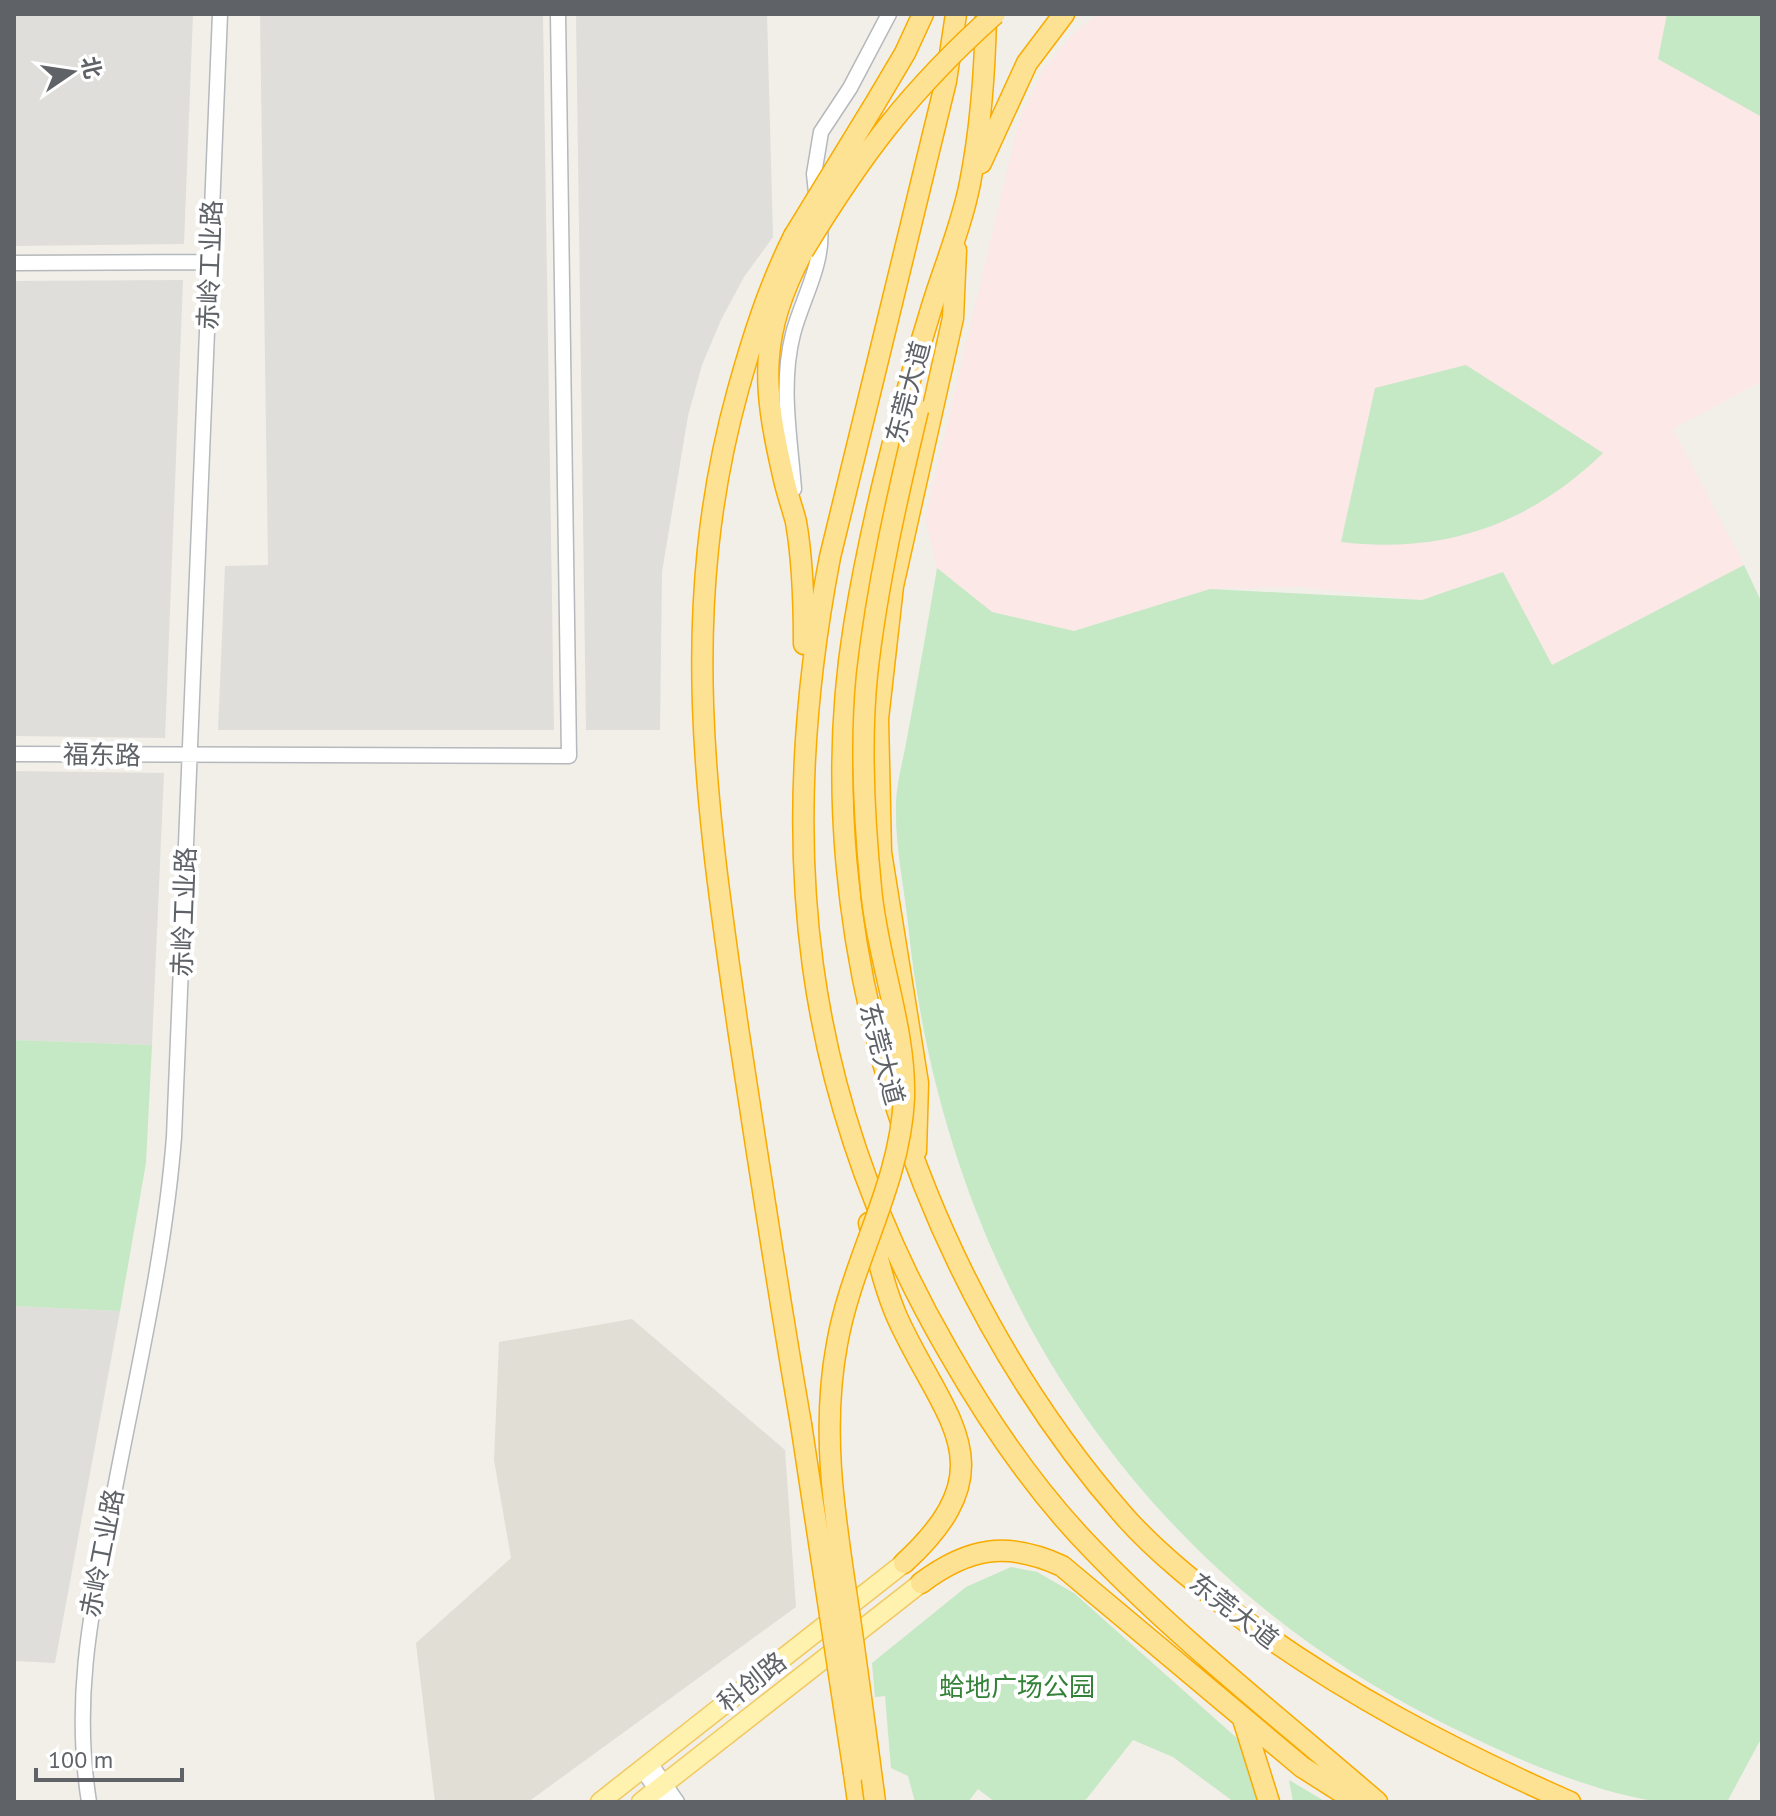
<svg xmlns="http://www.w3.org/2000/svg" width="1776" height="1816" viewBox="0 0 1776 1816" font-family="'PT Sans','Noto Sans SC',sans-serif">
<style>
.industrial{fill:#e0deda}
.education{fill:#e1ded6}
.medical{fill:#fce8e6}
.green{fill:#c5e8c5}
.lines{fill:none;stroke-linecap:round;stroke-linejoin:round}
.minor-casing{stroke:#b5b8bc;stroke-width:17}
.major-casing{stroke:#f2c960;stroke-width:21}
.highway-casing{stroke:#f9ab00;stroke-width:23}
.minor{stroke:#fff;stroke-width:14}
.major{stroke:#fff2af;stroke-width:18}
.highway{stroke:#fde293;stroke-width:20}
.highway-bridge-casing{stroke:#f9ab00;stroke-width:23;stroke-linecap:butt}
.highway-bridge{stroke:#fde293;stroke-width:20}
.labels{text-anchor:middle;stroke-width:8;stroke-linejoin:round;paint-order:stroke}
.street-label{font-size:26px;fill:#5f6368;stroke:#fff}
.park-label{font-size:26px;fill:#348238;stroke:#fff}
</style>
<rect width="100%" height="100%" fill="#f1efe8"/>
<path class="industrial" d="M 14,14 L 193,14 L 184,244 L 14,246 Z
M 260,14 L 543,14 L 554,730 L 218,730 L 225,566 L 268,565 Z
M 576,14 L 767,14 L 773,237 L 744,277 L 721,320 L 702,365 L 688,416 L 662,572 L 660,730 L 586,730 Z
M 183,280 L 165,738 L 14,736 L 14,281 Z
M 14,771 L 164,773 L 152,1045 L 14,1040 Z
M 14,1306 L 120,1311 L 55,1663 L 14,1661 Z"/>
<path class="education" d="M 632,1319 L 785,1450 L 796,1607 L 528,1802 L 435,1802 L 416,1643 L 511,1558 L 494,1460 L 499,1342 Z"/>
<path class="medical" d="M 1098,14 L 1762,14 L 1762,381 L 1673,429 L 1744,565 L 1552,666 L 1503,572 L 1422,600 L 1298,587 L 1210,589 L 1074,631 L 992,612 L 937,568 L 925,518 L 1015,137 L 1022,113 L 1043,70 L 1074,33 Z"/>
<path class="green" d="M 1667,14 L 1762,14 L 1762,117 L 1658,59 Z
M 1466,365 L 1603,453 C 1529,525 1443,554 1341,542 L 1375,388 Z
M 1744,565 L 1762,603 L 1762,1737 L 1727,1802 C 1706,1802 1682,1804 1660,1802 C 1590,1792 1504,1754 1441,1722 C 1127,1566 943,1268 908,924 C 904,886 895,845 896,807 C 896,783 904,757 908,733 C 918,678 928,623 937,568 L 992,612 L 1074,631 L 1210,589 L 1422,600 L 1503,572 L 1552,665 Z
M 14,1040 L 152,1045 L 146,1163 L 120,1311 L 14,1306 Z
M 1011,1567 L 1037,1572 L 1074,1593 L 1239,1740 L 1263,1779 L 1267,1802 L 1234,1802 L 1173,1757 L 1133,1740 L 1084,1802 L 995,1802 L 978,1789 L 968,1802 L 915,1802 L 908,1776 L 891,1768 L 885,1696 L 875,1697 L 872,1663 L 966,1587 Z
M 1289,1780 L 1326,1802 L 1293,1802 Z"/>
<g class="lines">
<g class="minor-casing">
<path id="minor" d="M 817,202 L 814,174 L 821,132 L 850,88 L 889,14
M 14,263 L 210,262
M 794,489 C 790,437 780,385 793,334 C 802,299 824,264 820,227
M 14,754 L 569,756 L 558,14
M 650,1763 L 677,1802
M 642,1769 L 665,1802
M 89,1802 C 73,1701 90,1618 109,1520 C 132,1393 164,1266 174,1137 L 220,14"/>
</g>
<g class="major-casing">
<path id="major" d="M 600,1802 L 904,1563
M 641,1802 L 921,1583"/>
</g>
<g class="highway-casing">
<path id="highway" d="M 956,14 L 946,81 L 830,557 C 775,843 800,1096 948,1351 C 989,1423 1036,1492 1094,1551 C 1181,1641 1282,1720 1377,1802
M 986,14 C 985,71 981,127 970,183 C 961,229 942,271 929,316 C 898,417 871,521 854,626 C 804,935 920,1284 1125,1517 C 1157,1553 1198,1585 1237,1615 C 1341,1692 1452,1750 1570,1802
M 873,107 L 905,53 L 923,14
M 981,163 L 1027,63 L 1064,14
M 794,236 C 769,286 753,336 738,390 C 677,610 706,806 738,1028 C 758,1160 778,1292 801,1424
M 803,251 C 759,335 762,384 783,475 C 786,491 792,506 796,522 C 803,562 804,603 804,644
M 916,1151 L 918,1083 L 881,852 L 878,719 L 893,586 L 953,318 L 956,250
M 869,1223 C 877,1254 884,1287 897,1317 C 943,1419 1011,1465 904,1563
M 921,1583 C 969,1547 1007,1541 1062,1566 L 1302,1767 L 1357,1802
M 1243,1719 L 1269,1802
M 854,1773 L 858,1802"/>
</g>
<use href="#minor" class="minor"/>
<use href="#major" class="major"/>
<use href="#highway" class="highway"/>
<g class="highway-bridge-casing">
<path id="highway-bridge" d="M 794,236 L 873,107
M 803,251 C 862,154 910,90 995,14
M 801,1424 L 854,1773
M 875,1802 C 866,1734 857,1666 847,1598 C 834,1512 821,1430 837,1344 C 852,1259 900,1186 904,1098 C 906,1028 877,958 871,888 C 864,818 860,745 867,675 C 877,585 897,498 918,410"/>
</g>
<use href="#highway-bridge" class="highway-bridge"/>
</g>
<g class="labels">
<g class="street-label">
<text transform="translate(210 265) rotate(-88)" y="9">赤岭工业路</text>
<text transform="translate(908 392) rotate(-75)" y="9">东莞大道</text>
<text transform="translate(102 755) rotate(1)" y="9">福东路</text>
<text transform="translate(184 912) rotate(-88)" y="9">赤岭工业路</text>
<text transform="translate(882 1054) rotate(75)" y="9">东莞大道</text>
<text transform="translate(102 1553) rotate(-79)" y="9">赤岭工业路</text>
<text transform="translate(1234 1611) rotate(38)" y="9">东莞大道</text>
<text transform="translate(752 1682) rotate(-38)" y="9">科创路</text>
</g>
<g class="park-label">
<text x="1017" y="1696">蛤地广场公园</text>
</g>
</g>
<rect width="1776" height="1816" fill="none" stroke="#5f6368" stroke-width="32"/>
<g transform="translate(72 72) rotate(77)" stroke="#ffffff" stroke-width="6" paint-order="stroke">
<path d="M0-6L14 30L0 20L-14 30Z" fill="#5f6368"/>
<text y="-12" font-size="22" font-weight="bold" text-anchor="middle" fill="#5f6368">北</text>
</g>
<path d="M36 1768v12h146v-12" fill="none" stroke="#5f6368" stroke-width="4"/>
<text x="48" y="1768" font-size="24" fill="#5f6368" stroke="#ffffff" stroke-width="6" paint-order="stroke">100 m</text>
</svg>
